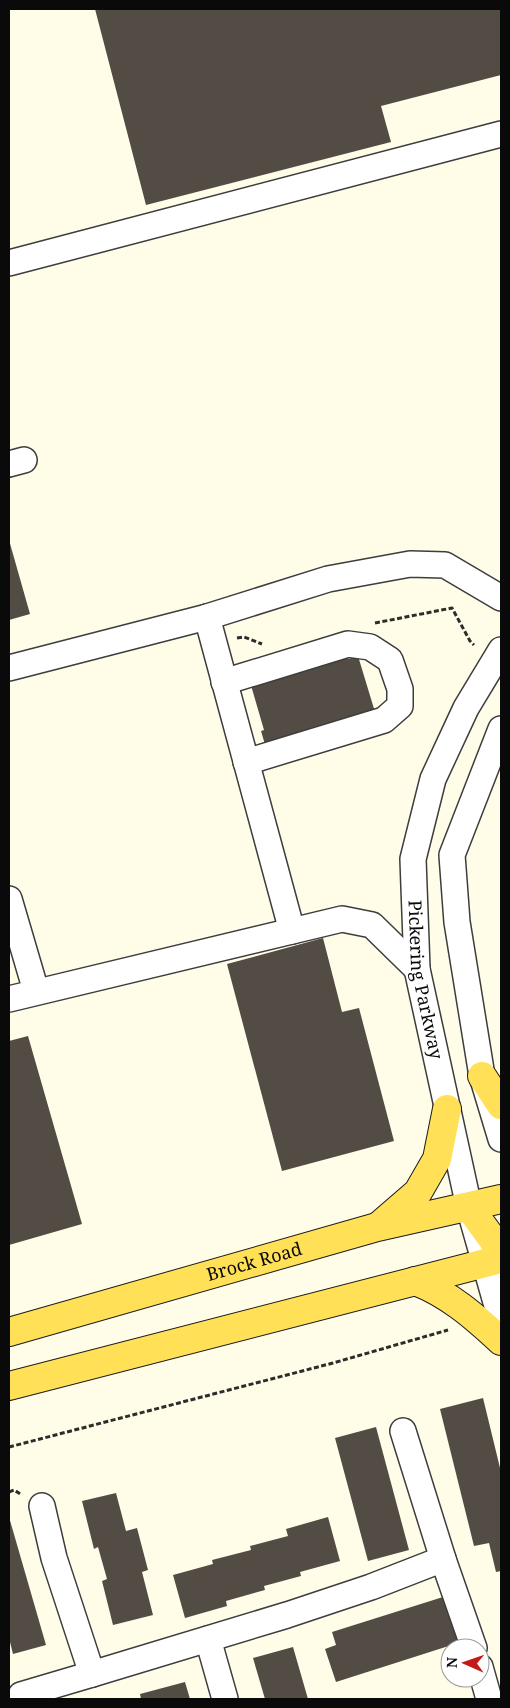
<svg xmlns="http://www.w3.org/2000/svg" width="510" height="1708" viewBox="0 0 510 1708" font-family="'Noto Serif',serif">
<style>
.building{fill:#534c45}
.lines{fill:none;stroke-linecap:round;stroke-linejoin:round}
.minor-casing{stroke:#3d3d3d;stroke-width:28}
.major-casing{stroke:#1b1b1b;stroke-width:30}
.path{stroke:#2c2c2c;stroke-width:3;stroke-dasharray:5 2.5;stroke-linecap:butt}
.minor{stroke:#fff;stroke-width:25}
.major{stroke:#ffe057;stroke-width:28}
.labels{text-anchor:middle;stroke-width:5;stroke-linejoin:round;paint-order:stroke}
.street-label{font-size:18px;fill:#0a0a0a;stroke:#fff}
</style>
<rect width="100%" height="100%" fill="#fffce7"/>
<path class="building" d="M 95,9 L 501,9 L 501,75 L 381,106 L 391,142 L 146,205 Z
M 9,540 L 30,614 L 9,620 Z
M 347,653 L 348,659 L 358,656 L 375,712 L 266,748 L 261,731 L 264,730 L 250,682 Z
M 323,938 L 342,1012 L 359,1008 L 394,1141 L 282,1171 L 227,964 Z
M 28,1036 L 82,1224 L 9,1245 L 9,1041 Z
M 483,1398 L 501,1472 L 501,1571 L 496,1572 L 489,1543 L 474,1546 L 440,1409 Z
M 376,1427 L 409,1550 L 368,1561 L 335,1438 Z
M 116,1493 L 126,1531 L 137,1528 L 148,1570 L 142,1572 L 153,1615 L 113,1625 L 102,1581 L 107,1579 L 98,1547 L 94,1549 L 82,1501 Z
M 9,1517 L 46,1645 L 13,1654 L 9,1638 Z
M 328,1517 L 340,1561 L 300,1572 L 301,1576 L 264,1586 L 265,1590 L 226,1601 L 227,1606 L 185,1618 L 173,1575 L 213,1564 L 212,1560 L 251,1550 L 250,1546 L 288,1536 L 286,1529 Z
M 443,1597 L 458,1643 L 336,1682 L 325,1649 L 336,1645 L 332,1632 Z
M 293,1647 L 308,1699 L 265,1699 L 253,1658 Z
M 185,1682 L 190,1699 L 141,1699 L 140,1694 Z"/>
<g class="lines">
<g class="minor-casing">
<g id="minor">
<path d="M 9,263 L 501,134"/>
<path d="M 9,464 L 24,460"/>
<path d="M 207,617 L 292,931"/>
<path id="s1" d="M 501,650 L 466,708 L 433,779 L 413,859 L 417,969 L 469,1207 L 501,1320"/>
<path d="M 9,668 L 207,617 L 328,579 L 410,564 L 445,565 L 501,598"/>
<path d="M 224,682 L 348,644 L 370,647 L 390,660 L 400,689 L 400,706 L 384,720 L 246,762"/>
<path d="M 501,729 L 452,855 L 457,922 L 482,1076 L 501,1139"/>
<path d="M 9,899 L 36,991"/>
<path d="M 9,999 L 342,919 L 372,925 L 417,969"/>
<path d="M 403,1431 L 443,1559 L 474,1648"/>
<path d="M 42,1506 L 54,1558 L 92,1674 L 287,1615 L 371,1587 L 443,1559"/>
<path d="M 208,1639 L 225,1699"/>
<path d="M 480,1667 L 489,1699"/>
<path d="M 21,1695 L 92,1674"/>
</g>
</g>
<g class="major-casing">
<g id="major">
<path d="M 482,1076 L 501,1105"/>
<path d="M 469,1207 L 501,1251"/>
<path d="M 381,1224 L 418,1192 L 437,1159 L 447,1109"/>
<path d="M 415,1281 C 449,1294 474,1316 501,1341"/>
<path id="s2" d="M 9,1332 L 377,1227 L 501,1199"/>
<path d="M 9,1386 L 501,1259"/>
</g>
</g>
<path class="path" d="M 375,623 L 452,608 L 470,641 L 474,645
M 237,638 L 244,637 L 262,644
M 9,1447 L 333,1363 L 448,1330
M 9,1492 L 14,1490 L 22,1495"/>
<use href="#minor" class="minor"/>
<use href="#major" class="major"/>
</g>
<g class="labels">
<g class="street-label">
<text dy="6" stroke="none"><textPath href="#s1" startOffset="350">Pickering Parkway</textPath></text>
<text dy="6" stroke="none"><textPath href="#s2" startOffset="255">Brock Road</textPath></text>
</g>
</g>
<rect width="510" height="1708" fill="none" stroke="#0a0a0a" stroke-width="20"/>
<g transform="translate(465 1663) rotate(272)"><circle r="24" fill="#ffffff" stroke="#9d9d9d"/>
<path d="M0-4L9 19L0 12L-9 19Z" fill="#c51917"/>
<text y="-8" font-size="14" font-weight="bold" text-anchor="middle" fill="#0a0a0a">N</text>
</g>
</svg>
